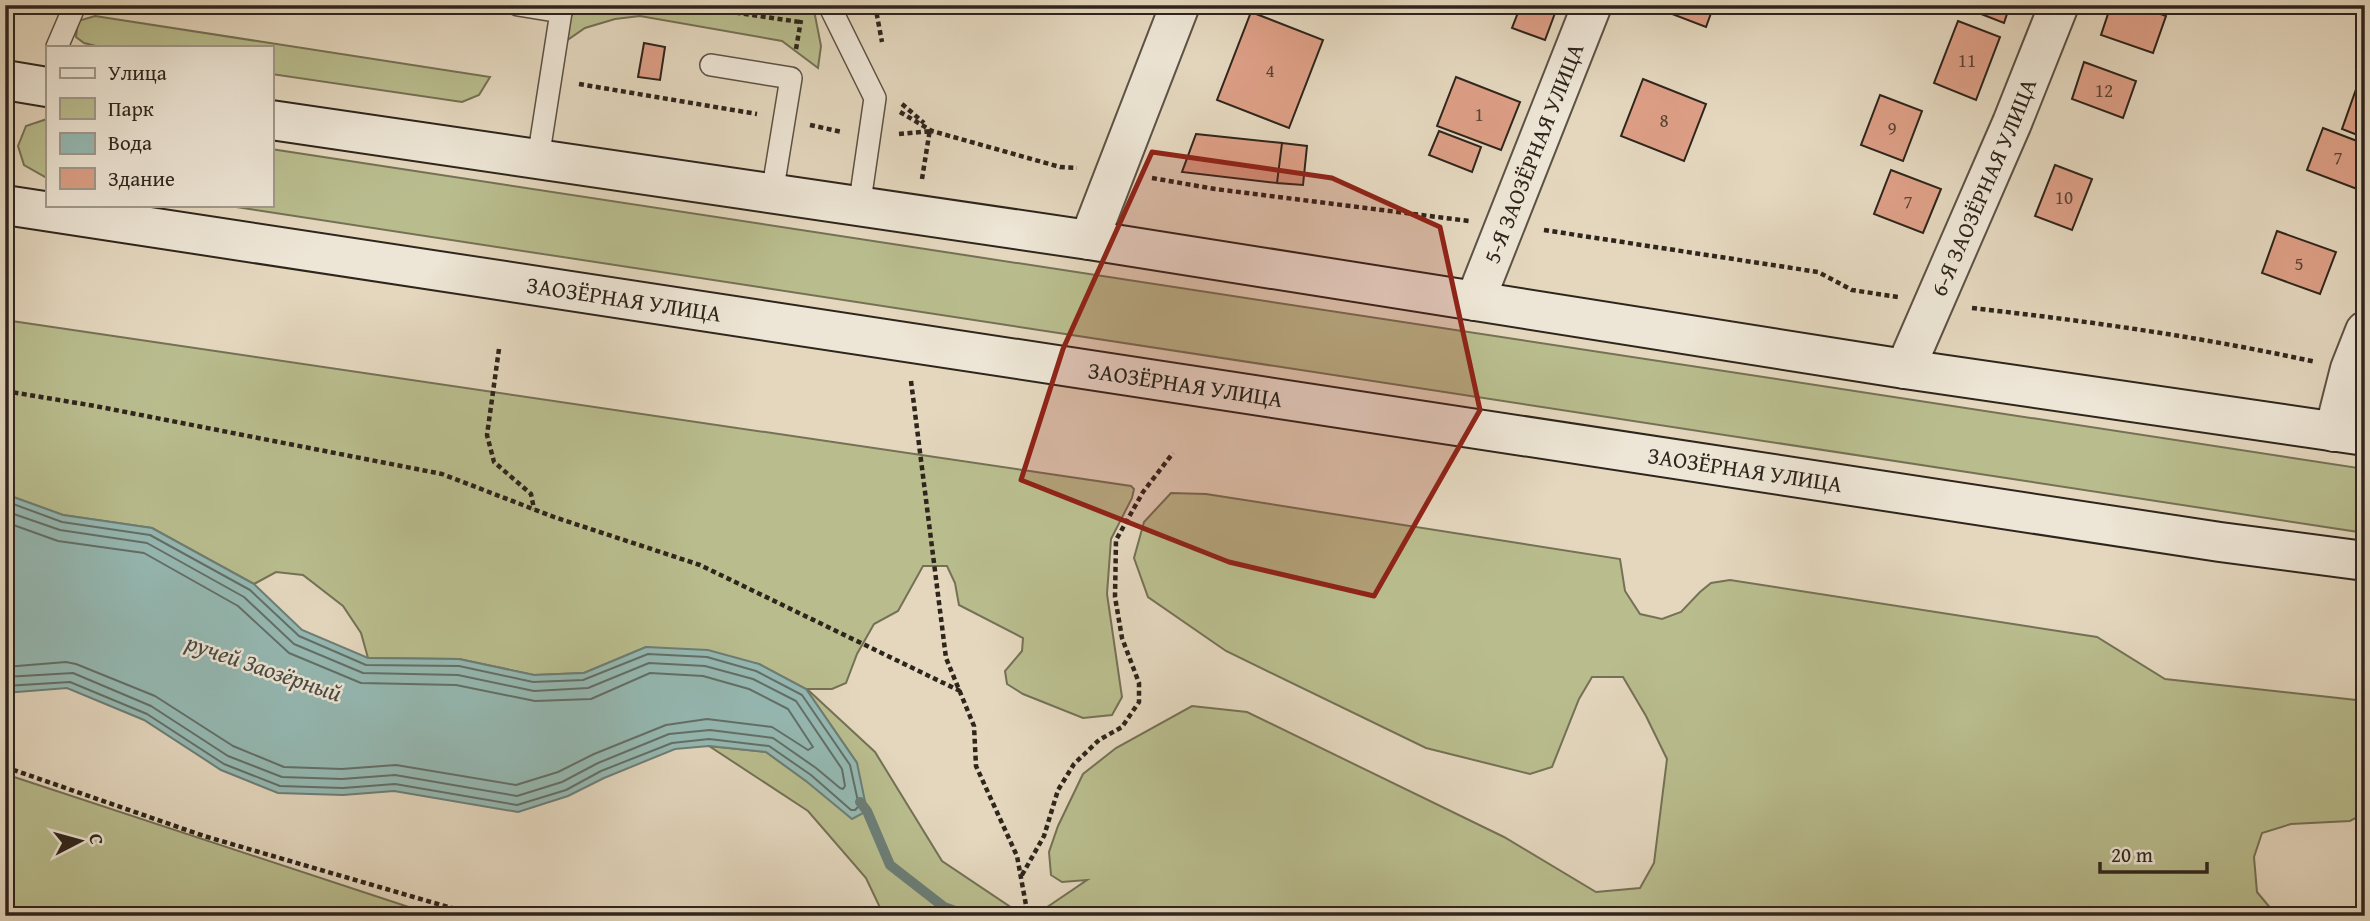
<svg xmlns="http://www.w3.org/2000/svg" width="2370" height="921" viewBox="0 0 2370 921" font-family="'Gentium Book Plus',serif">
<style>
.green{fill:#b9bd8e;stroke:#747155;stroke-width:2}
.water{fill:#95b9b3;stroke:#6c7e77;stroke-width:2}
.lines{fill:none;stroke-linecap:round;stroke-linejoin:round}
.shore{stroke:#626f68;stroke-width:2}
.stream{stroke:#6c7e77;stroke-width:10}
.building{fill:#dd9f86;stroke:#2e251c;stroke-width:2}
.service-casing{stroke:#5c5244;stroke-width:24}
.minor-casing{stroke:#5c5244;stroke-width:42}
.secondary-casing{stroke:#2e251c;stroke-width:42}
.path{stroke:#2e251c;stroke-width:4.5;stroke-dasharray:5 3.5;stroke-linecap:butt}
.service{stroke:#ede5d5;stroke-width:21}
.minor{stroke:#ede5d5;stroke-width:38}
.secondary{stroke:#ede5d5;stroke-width:38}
.marked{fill:#8f2418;fill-opacity:0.2;stroke:#8f2418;stroke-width:5;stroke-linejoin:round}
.labels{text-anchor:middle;stroke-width:5;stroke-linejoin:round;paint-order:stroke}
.number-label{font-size:19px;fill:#5a4436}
.street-label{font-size:23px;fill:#2e251c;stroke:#ede5d5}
.water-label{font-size:24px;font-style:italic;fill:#484a42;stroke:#ede5d5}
</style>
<rect width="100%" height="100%" fill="#e4d7be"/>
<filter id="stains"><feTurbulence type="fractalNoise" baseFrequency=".00286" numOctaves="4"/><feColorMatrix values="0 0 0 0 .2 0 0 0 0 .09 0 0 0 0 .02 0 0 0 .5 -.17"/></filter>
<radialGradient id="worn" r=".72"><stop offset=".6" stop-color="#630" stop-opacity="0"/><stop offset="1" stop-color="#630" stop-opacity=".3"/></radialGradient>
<path class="green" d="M 581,5 L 813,5 L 821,46 L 818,68 L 782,41 L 640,16 L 615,19 L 585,28 L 566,41 L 571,16 Z
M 95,16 L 490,77 L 479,95 L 462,102 L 271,74 L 271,47 L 100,47 L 84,43 L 76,37 L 78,21 Z
M 47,119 L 47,178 L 24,165 L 18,146 L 26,126 Z
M 271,149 L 2365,469 L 2365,533 L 223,205 L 271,205 Z
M 5,320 L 1131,486 L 1134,489 L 1132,498 L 1111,539 L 1107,594 L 1122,697 L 1112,715 L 1083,718 L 1023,694 L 1007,684 L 1005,671 L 1022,651 L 1023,638 L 959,605 L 955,583 L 947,566 L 923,566 L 898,611 L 874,624 L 857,654 L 846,683 L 832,689 L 807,689 L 875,752 L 942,861 L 1024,916 L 884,916 L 866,878 L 808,811 L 709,746 L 766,752 L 806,781 L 857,763 L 806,689 L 759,664 L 646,647 L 584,673 L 534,675 L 459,659 L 368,658 L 361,633 L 343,606 L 303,575 L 276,572 L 254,584 L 152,528 L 63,515 L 5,494 Z
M 1171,493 L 1206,494 L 1620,559 L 1625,591 L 1640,614 L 1662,619 L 1681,612 L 1700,592 L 1711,583 L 1730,580 L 2097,637 L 2165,679 L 2365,701 L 2365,813 L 2350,821 L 2291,824 L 2262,833 L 2254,857 L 2257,892 L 2277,916 L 1034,916 L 1087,880 L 1062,882 L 1051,875 L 1049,852 L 1058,826 L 1083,774 L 1116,748 L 1192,706 L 1247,712 L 1504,837 L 1596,892 L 1640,888 L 1654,863 L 1667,759 L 1646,716 L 1623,677 L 1592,677 L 1579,699 L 1552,767 L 1530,774 L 1426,748 L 1226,651 L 1148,597 L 1134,558 L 1144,522 Z
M 5,774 L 436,916 L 5,916 Z"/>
<path class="water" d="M 5,494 L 63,515 L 152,528 L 254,584 L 302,630 L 368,658 L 459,659 L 534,675 L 584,673 L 646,647 L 708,650 L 759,664 L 806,689 L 857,763 L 867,811 L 852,819 L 806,781 L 766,752 L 709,746 L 675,749 L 604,778 L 568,796 L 518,812 L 394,791 L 343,795 L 278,793 L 221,770 L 144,720 L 67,688 L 5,693 Z"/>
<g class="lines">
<path class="shore" d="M 5,501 L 62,522 L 150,535 L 250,590 L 299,636 L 366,665 L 459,666 L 533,682 L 583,680 L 648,654 L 707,657 L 756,671 L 802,695 L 850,765 L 859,806 L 855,810 L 851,810 L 811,775 L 769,746 L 709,739 L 672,743 L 601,771 L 566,790 L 517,805 L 395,784 L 343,788 L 280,786 L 224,764 L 147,714 L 70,682 L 5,686
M 5,511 L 60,530 L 147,543 L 244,597 L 294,644 L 363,673 L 458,675 L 534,691 L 588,688 L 649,663 L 705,666 L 753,679 L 796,701 L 842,769 L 845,786 L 843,789 L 840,788 L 816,768 L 773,738 L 710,730 L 669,734 L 598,763 L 562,782 L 517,796 L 395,775 L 342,779 L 282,777 L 228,756 L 151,706 L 73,673 L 5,677
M 5,522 L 58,541 L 144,553 L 238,606 L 289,653 L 361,683 L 456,685 L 535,701 L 591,699 L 650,673 L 703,676 L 749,689 L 788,709 L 813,747 L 808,750 L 772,727 L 707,719 L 666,725 L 594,754 L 558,772 L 516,785 L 396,765 L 342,769 L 284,767 L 233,746 L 155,696 L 76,664 L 66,662 L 5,667"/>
<path class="stream" d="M 860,802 L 867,811 L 890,865 L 944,907 L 969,916
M 1109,916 L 1193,916"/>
</g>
<path class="building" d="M 1261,5 L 1284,5 L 1281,13 Z
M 1521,5 L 1558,5 L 1545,40 L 1512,28 Z
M 1661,5 L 1714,5 L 1706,27 L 1659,9 Z
M 1958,5 L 2010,5 L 2004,23 Z
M 2111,5 L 2137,5 L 2166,16 L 2153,53 L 2101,35 Z
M 1251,12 L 1323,40 L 1289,128 L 1217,100 Z
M 1958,21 L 2000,37 L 1976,100 L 1934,83 Z
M 2365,41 L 2365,69 L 2356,66 Z
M 644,43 L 665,47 L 660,80 L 638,77 Z
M 2084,62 L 2136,81 L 2123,118 L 2072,99 Z
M 1456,77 L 1520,102 L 1501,150 L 1437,126 Z
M 2360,78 L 2365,80 L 2365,138 L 2342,129 Z
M 1643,79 L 1706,104 L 1684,161 L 1621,136 Z
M 1880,95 L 1922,111 L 1903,161 L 1861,145 Z
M 2323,128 L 2365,144 L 2365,192 L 2307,170 Z
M 1439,131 L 1481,147 L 1472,172 L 1429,155 Z
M 1196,134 L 1282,143 L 1277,183 L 1182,172 Z
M 1282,143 L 1307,146 L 1303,185 L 1277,183 Z
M 2055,165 L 2092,179 L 2072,230 L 2035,216 Z
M 1891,170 L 1941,189 L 1923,233 L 1874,214 Z
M 2277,231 L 2336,252 L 2320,294 L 2262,273 Z"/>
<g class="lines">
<g class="service-casing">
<path id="service" d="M 518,5 L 561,12 L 538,159
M 829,5 L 875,98 L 859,208
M 57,47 L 75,5
M 711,65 L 791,78 L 772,194"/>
</g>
<g class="minor-casing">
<g id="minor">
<path d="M 1089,240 L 1180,5"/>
<path id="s1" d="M 1475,301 L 1592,5"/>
<path id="s2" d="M 1905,369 L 2012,123 L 2059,5"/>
<path d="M 2334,432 L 2350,369 L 2365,331"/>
</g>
</g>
<g class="secondary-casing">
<g id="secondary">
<path d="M 5,80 L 47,87"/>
<path d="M 271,120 L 1089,240 L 1905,369 L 2365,436"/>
<path id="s3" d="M 5,205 L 2220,542 L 2365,561"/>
</g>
</g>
<path class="path" d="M 685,5 L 800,22
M 875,5 L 882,42
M 796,49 L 801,20
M 579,84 L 757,114
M 902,104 L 924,123
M 900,112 L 932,131 L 1060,167 L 1077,168
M 810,125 L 842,132
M 899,134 L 932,131
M 1152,178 L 1215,189 L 1469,221
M 922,179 L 930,129
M 1544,230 L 1818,272 L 1852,290 L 1898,297
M 1972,308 C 2088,321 2202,337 2316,362
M 499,349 L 487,435 L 494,462 L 531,494 L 534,509
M 911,381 L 946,658 L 974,726 L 976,766 L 1017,856 L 1028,916
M 5,391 L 95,406 L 442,474 L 554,517 L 700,565 L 960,691
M 5,767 L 204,836 L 479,916
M 1022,875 L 1044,836 L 1058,790 L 1074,764 L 1099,740 L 1122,727 L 1139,702 L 1139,683 L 1122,638 L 1115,597 L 1116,540 L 1143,492 L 1173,453"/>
<use href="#service" class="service"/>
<use href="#minor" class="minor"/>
<use href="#secondary" class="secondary"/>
</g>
<path class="marked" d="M 1152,152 L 1332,178 L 1440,227 L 1480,410 L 1374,596 L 1229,562 L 1021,480 L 1063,349 Z"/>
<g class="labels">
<g class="number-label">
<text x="1967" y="67">11</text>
<text x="1270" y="77">4</text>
<text x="2104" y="97">12</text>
<text x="1479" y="121">1</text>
<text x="1664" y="127">8</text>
<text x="1892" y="135">9</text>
<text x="2338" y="164">7</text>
<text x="2064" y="204">10</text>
<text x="1908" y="208">7</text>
<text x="2299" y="270">5</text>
</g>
<g class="street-label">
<text dy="8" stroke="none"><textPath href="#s1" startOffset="159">5-Я ЗАОЗЁРНАЯ УЛИЦА</textPath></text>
<text dy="8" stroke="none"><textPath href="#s2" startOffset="198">6-Я ЗАОЗЁРНАЯ УЛИЦА</textPath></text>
<text dy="8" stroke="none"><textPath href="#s3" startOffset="626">ЗАОЗЁРНАЯ УЛИЦА</textPath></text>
<text dy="8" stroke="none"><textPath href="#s3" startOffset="1194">ЗАОЗЁРНАЯ УЛИЦА</textPath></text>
<text dy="8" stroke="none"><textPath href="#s3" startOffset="1760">ЗАОЗЁРНАЯ УЛИЦА</textPath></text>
</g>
<g class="water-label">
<text transform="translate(264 668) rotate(19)" y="8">ручей Заозёрный</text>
</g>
</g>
<rect width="2370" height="921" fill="none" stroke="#e4d7be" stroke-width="28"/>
<rect x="7" y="7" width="2356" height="907" fill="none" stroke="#2e251c" stroke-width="3.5"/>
<rect x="14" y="14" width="2342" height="893" fill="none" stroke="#2e251c" stroke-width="2"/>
<rect x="46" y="46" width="228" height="161" fill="#ede5d5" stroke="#a1988b" stroke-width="2"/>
<rect x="60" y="68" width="35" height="10" fill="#ede5d5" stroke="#a1988b" stroke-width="2"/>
<text x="108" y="80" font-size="21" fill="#2e251c">Улица</text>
<rect x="60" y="98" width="35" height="21" fill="#b9bd8e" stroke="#a1988b" stroke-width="2"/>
<text x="108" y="116" font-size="21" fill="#2e251c">Парк</text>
<rect x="60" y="133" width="35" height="21" fill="#95b9b3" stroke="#a1988b" stroke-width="2"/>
<text x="108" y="150" font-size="21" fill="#2e251c">Вода</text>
<rect x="60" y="168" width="35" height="21" fill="#dd9f86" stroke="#a1988b" stroke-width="2"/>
<text x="108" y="186" font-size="21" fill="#2e251c">Здание</text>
<g transform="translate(80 841) rotate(84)" stroke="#ede5d5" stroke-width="5" paint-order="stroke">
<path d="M0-5L12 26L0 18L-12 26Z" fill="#2e251c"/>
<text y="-10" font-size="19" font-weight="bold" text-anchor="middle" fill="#2e251c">С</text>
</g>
<path d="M2100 862v10h107v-10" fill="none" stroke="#2e251c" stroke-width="3.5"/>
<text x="2111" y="862" font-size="21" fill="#2e251c" stroke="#ede5d5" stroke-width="5" paint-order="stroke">20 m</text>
<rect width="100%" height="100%" filter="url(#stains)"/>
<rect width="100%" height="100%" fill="url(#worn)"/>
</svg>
